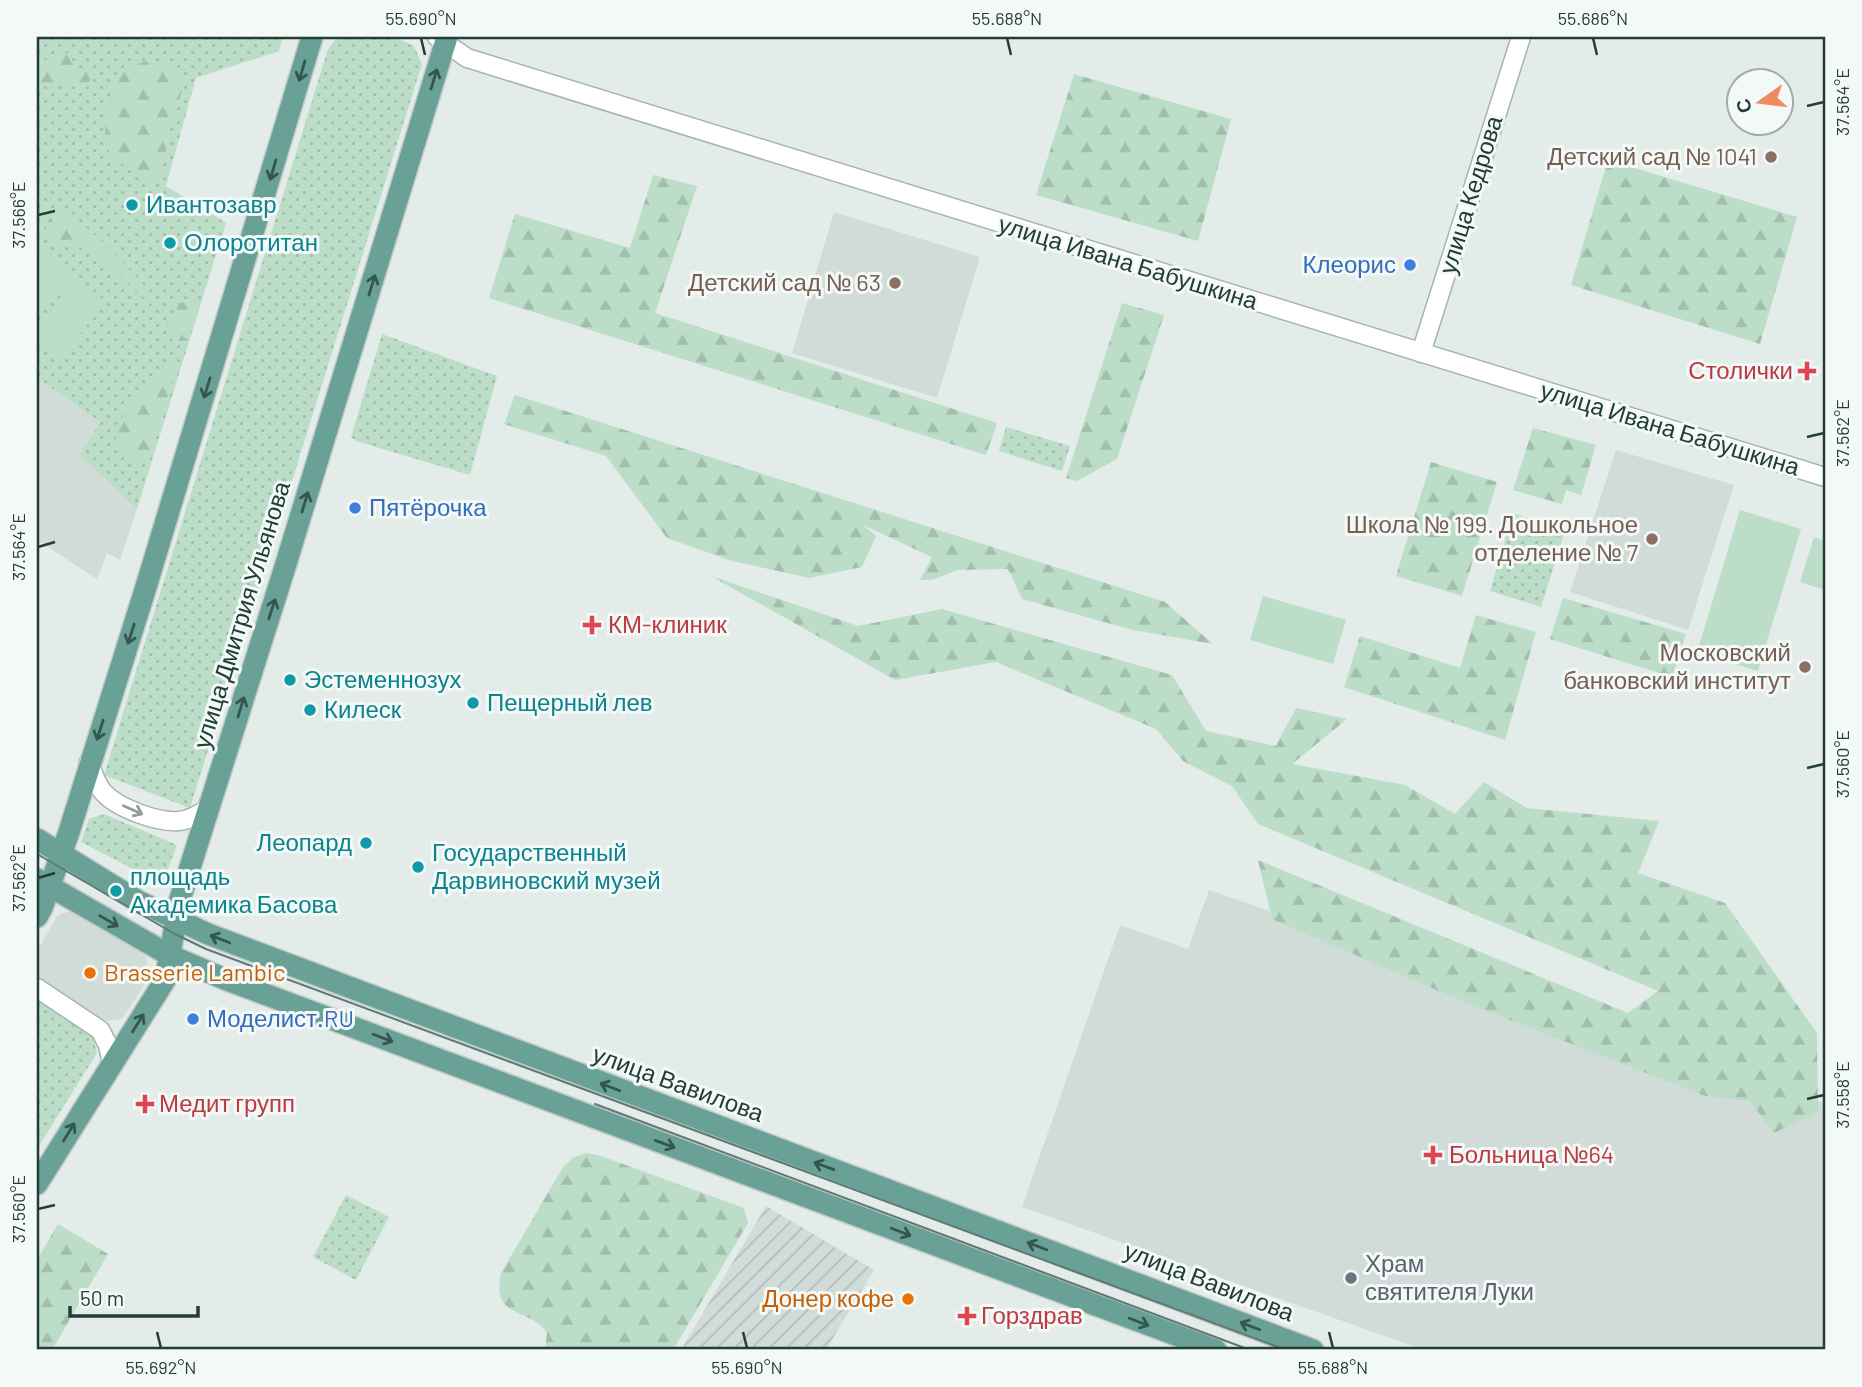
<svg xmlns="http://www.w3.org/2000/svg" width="1862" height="1387" viewBox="0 0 1862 1387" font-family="Barlow,sans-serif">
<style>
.built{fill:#d1dcd8}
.industrial{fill:url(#industrial-furrows)}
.grass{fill:url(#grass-dots)}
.forest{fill:url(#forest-firs)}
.garden{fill:#bcddc7}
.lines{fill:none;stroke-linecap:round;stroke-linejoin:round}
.minor-casing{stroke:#a6b4b0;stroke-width:21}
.major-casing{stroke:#c1c9c7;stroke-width:24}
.minor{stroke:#fff;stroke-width:18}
.major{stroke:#69a196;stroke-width:21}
.tram{stroke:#5e7973;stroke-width:2}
.oneway{stroke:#345650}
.oneway2{stroke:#919e9c}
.ticks{fill:none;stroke:#233d38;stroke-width:2.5}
.education-dot{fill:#8d6e63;stroke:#f3f9f6;stroke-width:2.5}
.culture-dot{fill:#0f9aa8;stroke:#f3f9f6;stroke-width:2.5}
.shop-dot{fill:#3f7fe0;stroke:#f3f9f6;stroke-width:2.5}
.health-dot{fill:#e0444e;stroke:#f3f9f6;stroke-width:2.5}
.food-dot{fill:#e8710a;stroke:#f3f9f6;stroke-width:2.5}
.worship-dot{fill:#6b7280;stroke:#f3f9f6;stroke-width:2.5}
.labels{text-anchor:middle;stroke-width:6;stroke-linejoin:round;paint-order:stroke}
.education-label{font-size:24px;fill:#785e54;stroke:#f3f9f6;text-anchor:end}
.street-label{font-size:24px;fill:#233d38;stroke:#f3f9f6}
.culture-label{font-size:24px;fill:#0d838f;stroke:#f3f9f6;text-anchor:start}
.shop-label{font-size:24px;fill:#366cbe;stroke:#f3f9f6;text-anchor:start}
.health-label{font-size:24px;fill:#be3a42;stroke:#f3f9f6;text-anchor:start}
.food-label{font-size:24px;fill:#c56008;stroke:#f3f9f6;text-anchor:start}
.worship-label{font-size:24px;fill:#5b616d;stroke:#f3f9f6;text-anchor:start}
.neatline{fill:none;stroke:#233d38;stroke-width:2.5}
.ticks-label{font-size:18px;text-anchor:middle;fill:#233d38}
</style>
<defs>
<pattern id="industrial-furrows" width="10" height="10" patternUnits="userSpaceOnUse" patternTransform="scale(1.75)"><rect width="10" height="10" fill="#d1dcd8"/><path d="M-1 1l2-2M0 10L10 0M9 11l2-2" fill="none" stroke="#b3beba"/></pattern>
<pattern id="grass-dots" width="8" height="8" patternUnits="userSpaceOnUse" patternTransform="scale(1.75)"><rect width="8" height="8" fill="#bcddc7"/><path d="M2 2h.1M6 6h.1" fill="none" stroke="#a1bfac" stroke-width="1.8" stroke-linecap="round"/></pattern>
<pattern id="forest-firs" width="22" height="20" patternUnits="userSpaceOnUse" patternTransform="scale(1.75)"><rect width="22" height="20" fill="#bcddc7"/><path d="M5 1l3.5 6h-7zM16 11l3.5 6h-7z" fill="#a1bfac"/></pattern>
</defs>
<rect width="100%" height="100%" fill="#e3ece9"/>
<path class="built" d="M 834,212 L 980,257 L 937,398 L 792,353 Z
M 37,378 L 102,422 L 79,455 L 137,509 L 120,560 L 107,553 L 97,579 L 37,540 Z
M 1616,450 L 1734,485 L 1688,630 L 1570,592 Z
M 1209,890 L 1825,1103 L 1825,1350 L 1424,1350 L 1022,1207 L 1120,925 L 1188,949 Z
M 73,911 L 141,952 L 146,957 L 149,973 L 145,984 L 122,1019 L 108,1021 L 100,1019 L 37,977 L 37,952 L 56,917 L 62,913 Z"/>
<path class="industrial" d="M 766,1206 L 874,1270 L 826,1350 L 681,1350 Z"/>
<path class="grass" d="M 37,37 L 283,37 L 279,51 L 196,78 L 166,186 L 226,223 L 137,509 L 79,455 L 101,422 L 37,378 Z
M 338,37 L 394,37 L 414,46 L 422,64 L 190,808 L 104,775 L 328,49 Z
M 382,334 L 497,376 L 470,475 L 356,441 L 351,437 Z
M 1006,427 L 1070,446 L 1062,471 L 999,451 Z
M 1513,513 L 1565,531 L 1541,607 L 1490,591 Z
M 104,814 L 177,845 L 162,884 L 81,842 L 89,819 Z
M 37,999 L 92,1034 L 97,1053 L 37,1149 Z
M 346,1195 L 389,1217 L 356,1280 L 313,1257 Z"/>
<path class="forest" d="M 61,47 L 82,72 L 98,69 L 83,90 L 62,82 L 50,86 L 37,85 L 37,62 L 51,58 Z
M 146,61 C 161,70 179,54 185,81 L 167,139 L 162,173 L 156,185 L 147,183 L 111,155 L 105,143 L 106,110 L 113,89 L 125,69 Z
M 1074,74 L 1231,119 L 1198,241 L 1036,195 Z
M 1608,160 L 1797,217 L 1760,344 L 1571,285 Z
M 653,175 L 697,186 L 655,313 L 997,423 L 986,455 L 489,298 L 515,214 L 630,248 Z
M 67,209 L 116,255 L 161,304 L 152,305 L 87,244 L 76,250 L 58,243 L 45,227 L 54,210 Z
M 189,300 L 197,301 L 194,323 L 183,341 L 173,341 L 167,325 L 178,304 Z
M 1122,303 L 1164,315 L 1117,459 L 1077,481 L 1066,478 Z
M 167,366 L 174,367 L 175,371 L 149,462 L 131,461 L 117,447 L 115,427 C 131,405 145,382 167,366 Z
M 515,395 L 1165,602 L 1213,644 L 1133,630 L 1022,599 L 1008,569 L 958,570 L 932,580 L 920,580 L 932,557 L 863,525 L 876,536 L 862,567 L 810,578 L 732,561 L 667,538 L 606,456 L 504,424 Z
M 1533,428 L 1596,445 L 1581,495 L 1566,490 L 1562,504 L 1513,490 Z
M 1431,462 L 1497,482 L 1462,596 L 1396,576 Z
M 711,576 L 858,626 L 942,609 L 1172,675 L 1206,731 L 1276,746 L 1296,708 L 1347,719 L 1292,764 L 1405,785 L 1455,814 L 1484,782 L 1527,808 L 1659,821 L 1638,873 L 1725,903 L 1817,1033 L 1818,1112 L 1774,1133 L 1750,1101 L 1705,1096 L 1469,1004 L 1272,919 L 1258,860 L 1628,1013 L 1658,991 L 1258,824 L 1232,786 L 1183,761 L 1156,729 L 996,662 L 895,680 Z
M 1563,598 L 1686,634 L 1672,677 L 1550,639 Z
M 1476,615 L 1536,632 L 1505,740 L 1344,687 L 1360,636 L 1460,668 Z
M 587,1153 L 601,1156 L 744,1208 L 748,1223 L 673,1350 L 545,1350 L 547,1333 C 529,1306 491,1321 501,1273 L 563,1167 L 574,1157 Z
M 58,1224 L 108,1254 L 52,1350 L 37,1350 L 37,1260 Z"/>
<path class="garden" d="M 37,247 L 71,273 L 37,318 Z
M 75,278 L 105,301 L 62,358 L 37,338 L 37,328 Z
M 1740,510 L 1801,529 L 1758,671 L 1697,652 Z
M 1814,537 L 1825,541 L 1825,590 L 1800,582 Z
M 1263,596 L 1346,620 L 1333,664 L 1250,640 Z"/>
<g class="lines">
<g class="minor-casing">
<path id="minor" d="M 437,37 L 467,58 L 1825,477
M 1421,353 L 1521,37
M 89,762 C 93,773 96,784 103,792 C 117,808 158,823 179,821 C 190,820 200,814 209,808
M 37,988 L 100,1030 L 108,1045 L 112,1064"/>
</g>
<g class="major-casing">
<path id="major" d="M 37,839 L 138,901 L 208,934 L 1313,1350
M 37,879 L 169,955 L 227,980 L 1216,1350
M 37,917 L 42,908 L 69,832 L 146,587 L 312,37
M 37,1184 L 165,980 L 180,899 L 285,567 L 447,37"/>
</g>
<use href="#minor" class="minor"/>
<use href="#major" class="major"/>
<path class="tram" d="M 37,854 L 173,933 L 206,949 L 1286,1350
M 595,1104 L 1250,1350"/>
</g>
<defs><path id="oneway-shaft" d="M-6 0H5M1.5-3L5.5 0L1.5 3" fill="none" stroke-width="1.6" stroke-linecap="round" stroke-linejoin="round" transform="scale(1.75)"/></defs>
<g class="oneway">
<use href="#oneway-shaft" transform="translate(302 71) rotate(106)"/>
<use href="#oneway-shaft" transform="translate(434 79) rotate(-73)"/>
<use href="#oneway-shaft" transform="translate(273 170) rotate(106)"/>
<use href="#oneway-shaft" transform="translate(372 285) rotate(-73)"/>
<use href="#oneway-shaft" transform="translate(207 388) rotate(107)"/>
<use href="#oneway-shaft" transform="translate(305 502) rotate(-73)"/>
<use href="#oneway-shaft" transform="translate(272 609) rotate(-72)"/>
<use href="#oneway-shaft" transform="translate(131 634) rotate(108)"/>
<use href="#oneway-shaft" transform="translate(241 707) rotate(-73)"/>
<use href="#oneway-shaft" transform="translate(100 730) rotate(108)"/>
<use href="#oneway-shaft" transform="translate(109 921) rotate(30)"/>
<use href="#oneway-shaft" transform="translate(220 939) rotate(-159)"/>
<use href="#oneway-shaft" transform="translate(138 1023) rotate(-58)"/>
<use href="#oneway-shaft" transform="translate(383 1038) rotate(21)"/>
<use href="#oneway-shaft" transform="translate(610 1087) rotate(-159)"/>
<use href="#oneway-shaft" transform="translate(69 1132) rotate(-58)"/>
<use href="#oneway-shaft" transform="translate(665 1144) rotate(20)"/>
<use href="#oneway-shaft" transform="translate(824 1166) rotate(-160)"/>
<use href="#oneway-shaft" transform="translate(901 1232) rotate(21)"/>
<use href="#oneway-shaft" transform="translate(1037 1246) rotate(-159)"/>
<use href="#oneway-shaft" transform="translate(1139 1322) rotate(21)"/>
<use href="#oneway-shaft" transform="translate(1250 1326) rotate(-159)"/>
</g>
<use class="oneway2" href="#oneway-shaft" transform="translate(133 810) rotate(24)"/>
<path class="ticks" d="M 421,38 L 425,55M 1007,38 L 1011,55M 1593,38 L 1597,55M 1807,106 L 1824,102M 38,215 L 55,211M 1807,437 L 1824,433M 38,547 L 55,542M 1807,768 L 1824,764M 38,878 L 55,873M 1807,1099 L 1824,1095M 38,1209 L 55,1205M 157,1332 L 161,1348M 743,1332 L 747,1348M 1329,1332 L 1333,1348"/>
<g class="education-dot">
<circle cx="1771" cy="157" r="7"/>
<circle cx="895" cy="283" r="7"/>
<circle cx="1652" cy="539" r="7"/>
<circle cx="1805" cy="667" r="7"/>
</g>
<g class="culture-dot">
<circle cx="132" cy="205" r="7"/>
<circle cx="170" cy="243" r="7"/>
<circle cx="290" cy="680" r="7"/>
<circle cx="473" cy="703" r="7"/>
<circle cx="310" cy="710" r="7"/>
<circle cx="366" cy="843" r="7"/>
<circle cx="418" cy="867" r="7"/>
<circle cx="116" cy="891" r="7"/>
</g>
<g class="shop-dot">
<circle cx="1410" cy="265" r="7"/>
<circle cx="355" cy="508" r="7"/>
<circle cx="193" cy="1019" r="7"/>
</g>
<g class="health-dot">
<path d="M1803.5 360.5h7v7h7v7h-7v7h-7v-7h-7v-7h7z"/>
<path d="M588.5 614.5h7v7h7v7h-7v7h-7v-7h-7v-7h7z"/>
<path d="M141.5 1093.5h7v7h7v7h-7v7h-7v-7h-7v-7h7z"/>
<path d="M1429.5 1144.5h7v7h7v7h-7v7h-7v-7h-7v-7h7z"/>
<path d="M963.5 1305.5h7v7h7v7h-7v7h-7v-7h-7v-7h7z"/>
</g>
<g class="food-dot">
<circle cx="90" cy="973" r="7"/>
<circle cx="908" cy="1299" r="7"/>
</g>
<circle class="worship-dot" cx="1351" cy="1278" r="7"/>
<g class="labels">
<g class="education-label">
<text x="1757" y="165">Детский сад № 1041</text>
<text x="881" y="291">Детский сад № 63</text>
<text x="1638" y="533">Школа № 199. Дошкольное<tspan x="1638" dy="28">отделение № 7</tspan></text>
<text x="1791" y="661">Московский<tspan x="1791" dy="28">банковский институт</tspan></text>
</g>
<g class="street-label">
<text transform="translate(1471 195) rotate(-73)" y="8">улица Кедрова</text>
<text transform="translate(1128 263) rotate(17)" y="8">улица Ивана Бабушкина</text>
<text transform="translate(1670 429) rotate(17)" y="8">улица Ивана Бабушкина</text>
<text transform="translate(242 615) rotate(-73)" y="8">улица Дмитрия Ульянова</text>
<text transform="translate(678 1084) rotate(20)" y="8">улица Вавилова</text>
<text transform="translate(1209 1282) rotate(21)" y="8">улица Вавилова</text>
</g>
<g class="culture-label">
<text x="146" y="213">Ивантозавр</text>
<text x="184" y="251">Олоротитан</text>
<text x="304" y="688">Эстеменнозух</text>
<text x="487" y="711">Пещерный лев</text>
<text x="324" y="718">Килеск</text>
<text x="352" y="851" text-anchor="end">Леопард</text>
<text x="432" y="861">Государственный<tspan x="432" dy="28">Дарвиновский музей</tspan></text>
<text x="130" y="885">площадь<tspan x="130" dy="28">Академика Басова</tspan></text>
</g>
<g class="shop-label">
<text x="1396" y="273" text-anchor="end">Клеорис</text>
<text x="369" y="516">Пятёрочка</text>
<text x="207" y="1027">Моделист.RU</text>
</g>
<g class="health-label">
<text x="1793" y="379" text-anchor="end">Столички</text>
<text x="608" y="633">КМ-клиник</text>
<text x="159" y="1112">Медит групп</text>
<text x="1449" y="1163">Больница №64</text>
<text x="981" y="1324">Горздрав</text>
</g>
<g class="food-label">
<text x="104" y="981">Brasserie Lambic</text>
<text x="894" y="1307" text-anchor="end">Донер кофе</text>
</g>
<g class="worship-label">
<text x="1365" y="1272">Храм<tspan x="1365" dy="28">святителя Луки</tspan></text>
</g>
</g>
<rect width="1862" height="1387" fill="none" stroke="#f3f9f6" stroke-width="77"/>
<g transform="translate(1760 102) rotate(256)"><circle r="33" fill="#f3f9f6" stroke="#a0aeaa" stroke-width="2"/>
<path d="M0-5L12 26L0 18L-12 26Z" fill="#ee8c5f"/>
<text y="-10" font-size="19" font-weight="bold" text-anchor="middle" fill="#233d38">С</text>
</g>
<path d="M70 1306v10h128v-10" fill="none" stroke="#233d38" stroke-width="3.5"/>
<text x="80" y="1306" font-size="21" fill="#233d38" stroke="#f3f9f6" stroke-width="5" paint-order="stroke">50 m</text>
<rect x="38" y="38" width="1786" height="1310" class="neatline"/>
<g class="ticks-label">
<text x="421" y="25">55.690°N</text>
<text x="1007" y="25">55.688°N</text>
<text x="1593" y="25">55.686°N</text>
<text transform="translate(1843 102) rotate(-90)" y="6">37.564°E</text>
<text transform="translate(19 215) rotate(-90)" y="6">37.566°E</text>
<text transform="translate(1843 433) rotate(-90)" y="6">37.562°E</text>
<text transform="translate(19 547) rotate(-90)" y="6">37.564°E</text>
<text transform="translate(1843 764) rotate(-90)" y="6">37.560°E</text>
<text transform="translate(19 878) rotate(-90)" y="6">37.562°E</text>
<text transform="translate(1843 1095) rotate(-90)" y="6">37.558°E</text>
<text transform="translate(19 1209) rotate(-90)" y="6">37.560°E</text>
<text x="161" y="1374">55.692°N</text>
<text x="747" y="1374">55.690°N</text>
<text x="1333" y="1374">55.688°N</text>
</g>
</svg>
